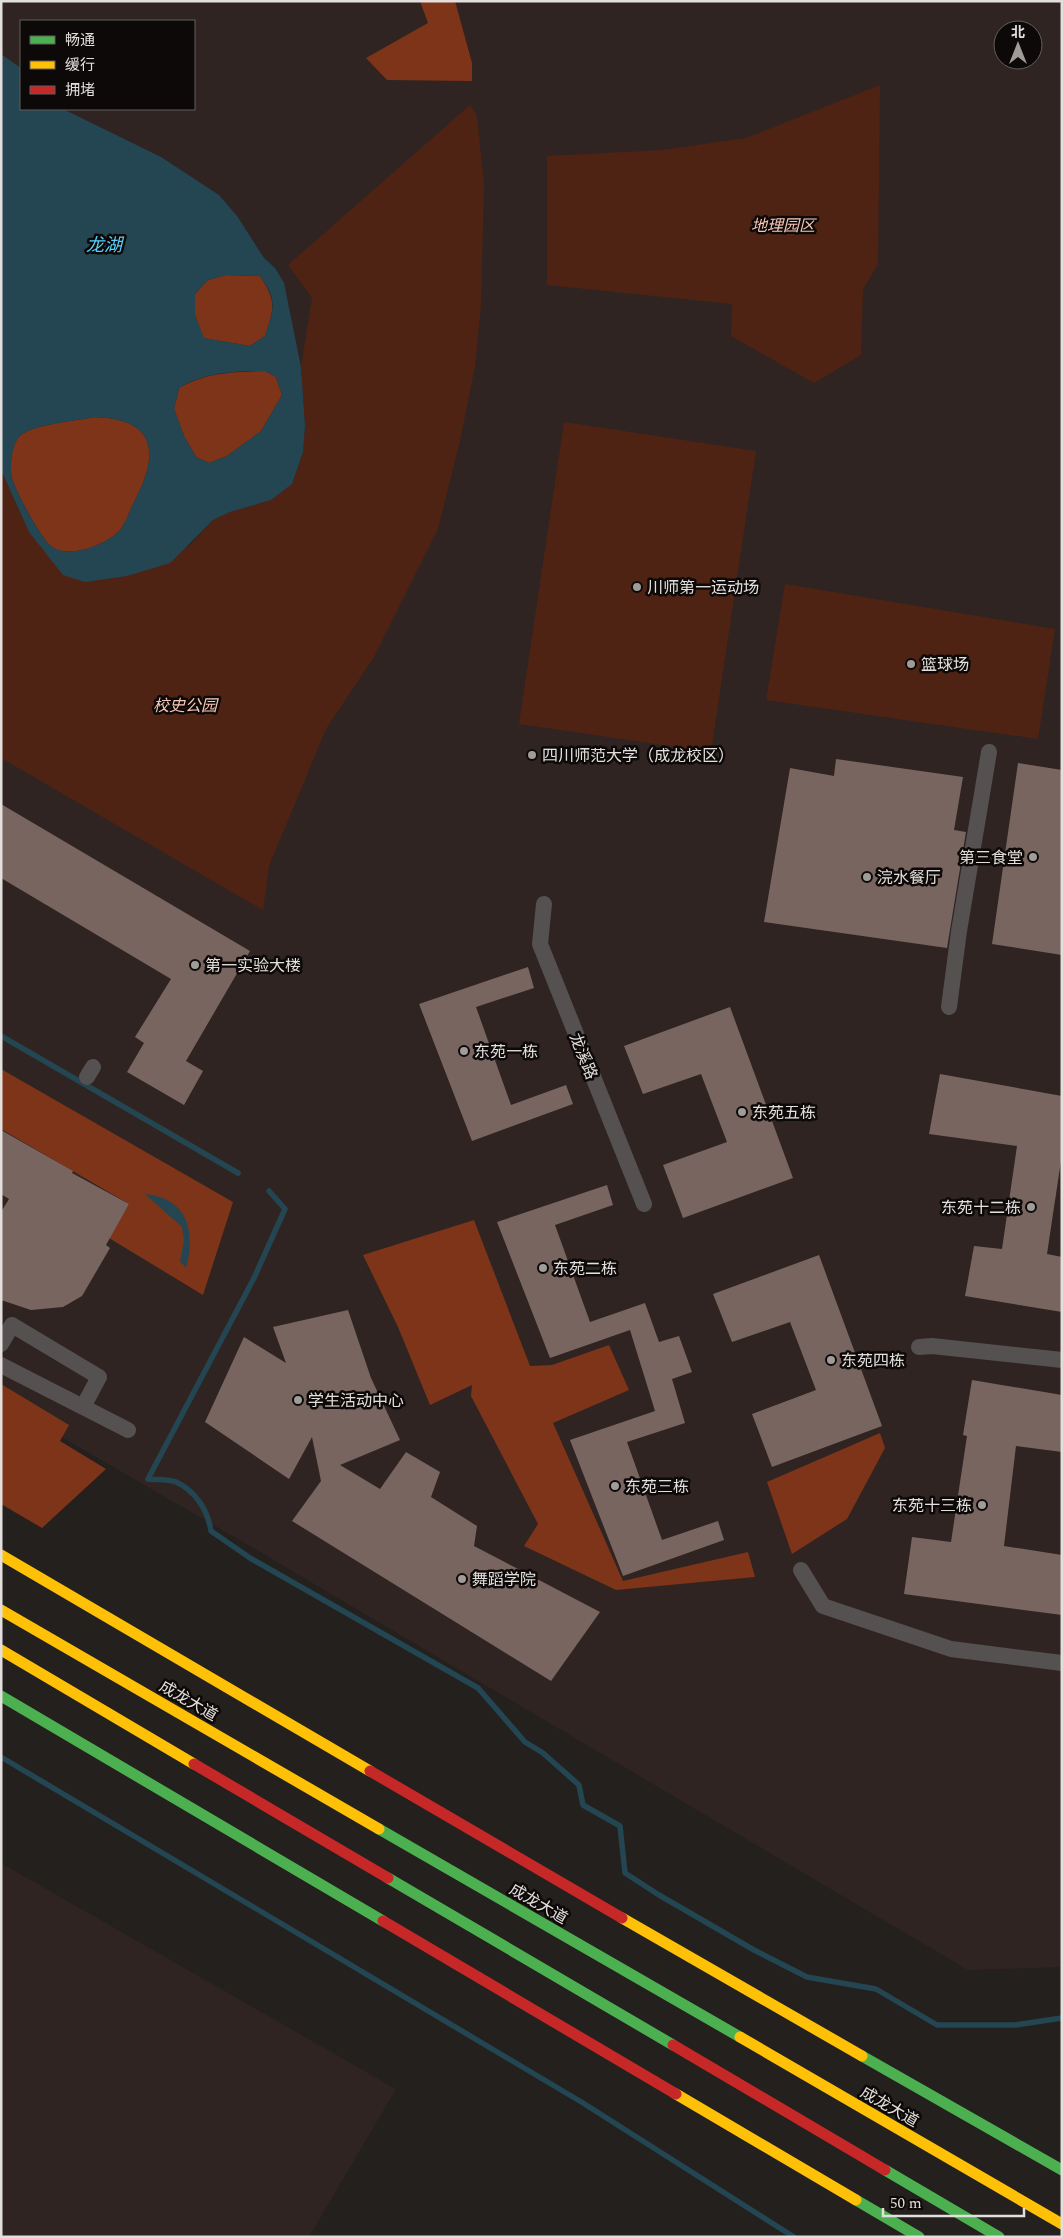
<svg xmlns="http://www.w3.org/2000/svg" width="1063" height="2238" viewBox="0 0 1063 2238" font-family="Spectral,'Noto Sans SC',serif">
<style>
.built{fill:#2f2421;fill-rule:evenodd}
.green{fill:#4f2313}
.forest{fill:#7e3419}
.water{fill:#234652;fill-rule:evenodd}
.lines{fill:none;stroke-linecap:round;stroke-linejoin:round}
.stream{stroke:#234652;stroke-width:5.5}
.building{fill:#79655f}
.street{stroke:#545150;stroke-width:16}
.fast{stroke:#4caf50;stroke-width:11}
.slow{stroke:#ffc107;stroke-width:11}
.jam{stroke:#c62828;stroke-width:11}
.poi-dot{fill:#a09c9a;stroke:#0c0908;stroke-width:2}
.labels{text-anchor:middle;stroke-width:5;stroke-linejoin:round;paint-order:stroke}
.park-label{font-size:16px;font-style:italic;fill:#f8c7b6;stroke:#0c0908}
.poi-label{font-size:16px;fill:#e3dfdd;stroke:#0c0908;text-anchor:start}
.street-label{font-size:16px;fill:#e3dfdd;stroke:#0c0908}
.water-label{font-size:18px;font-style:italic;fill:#56d2fc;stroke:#0c0908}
</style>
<rect width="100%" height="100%" fill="#23201e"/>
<path class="built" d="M 1,1 L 1062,1 L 1062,1967 L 968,1970 L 248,1545 L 1,1402 ZM 21,21 L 194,21 L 194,109 L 21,109 ZM 1003,30 L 1033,30 L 1033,60 L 1003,60 Z
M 1,1863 L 396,2089 L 309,2237 L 1,2237 Z"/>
<path class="green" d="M 880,85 L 878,264 L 863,289 L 861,355 L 814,383 L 731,336 L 732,304 L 547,285 L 547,156 L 662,150 L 746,138 Z
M 470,105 L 477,116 L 484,185 L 481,305 L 475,366 L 460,441 L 438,529 L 374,657 L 326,729 L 269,866 L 263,910 L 1,758 L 1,470 L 29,532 L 189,546 L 213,520 L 230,512 L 271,500 L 292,484 L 303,452 L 305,426 L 301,367 L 312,298 L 288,265 Z
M 564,422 L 756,451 L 711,752 L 519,724 Z
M 785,584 L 1055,629 L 1038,739 L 766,700 Z"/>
<path class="forest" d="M 420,1 L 455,1 L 472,63 L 472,81 L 387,80 L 366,58 L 428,23 Z
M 226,275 L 260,276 C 277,301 274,309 265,336 L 250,346 L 203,338 L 195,315 L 195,294 L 208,280 Z
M 265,371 L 276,377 L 282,395 L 261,431 L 227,456 L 209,463 L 196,457 L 184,436 L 174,409 L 179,388 C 206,372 235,372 265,371 Z
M 94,417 C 156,419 160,452 135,500 C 130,510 125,526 117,533 C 103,546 67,559 51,546 C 41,539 15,490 12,478 C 9,467 12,441 21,435 C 35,424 75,421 94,417 Z
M 1,1069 L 233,1202 L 203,1295 L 109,1238 L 129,1204 L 1,1129 Z
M 474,1220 L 530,1366 L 552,1365 L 609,1345 L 629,1390 L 553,1423 L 623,1581 L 748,1552 L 755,1577 L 616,1590 L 524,1546 L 538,1524 L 471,1396 L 472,1385 L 430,1405 L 398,1327 L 363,1255 Z
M 1,1384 L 69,1425 L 60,1441 L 106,1469 L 42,1528 L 1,1504 Z
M 880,1433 L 885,1448 L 847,1519 L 792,1554 L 767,1482 Z"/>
<path class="water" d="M 1,54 L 21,68 L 21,109 L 63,109 L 161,157 L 219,195 L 237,216 L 264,258 L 275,268 L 284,283 L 301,367 L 305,426 L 303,452 L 292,484 L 271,500 L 230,512 L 213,520 L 170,563 L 127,576 L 85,582 L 63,575 L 29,532 L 1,470 ZM 226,275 L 260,276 C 278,300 274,309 265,336 L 250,346 L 204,338 L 195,315 L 195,294 L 208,280 ZM 265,371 L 276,377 L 282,395 L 261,431 L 227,456 L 209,463 L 196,457 L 184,436 L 174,409 L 179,388 C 205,372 235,371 265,371 ZM 94,417 C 156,419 160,452 135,500 C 130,510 125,526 117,533 C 103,546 67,559 51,546 C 41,539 15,490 12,478 C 9,467 12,441 21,435 C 35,424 75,421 94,417 Z
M 145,1194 C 188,1198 196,1232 186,1268 L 180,1261 L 184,1241 L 182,1227 Z"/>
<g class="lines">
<path class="stream" d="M 1,1036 L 238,1173
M 269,1191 L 285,1209 L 254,1278 L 148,1479 C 157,1480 169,1479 176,1482 C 196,1491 208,1511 211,1531 L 250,1558 L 478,1688 L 525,1742 L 543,1753 L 579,1785 L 583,1805 L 620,1826 L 625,1873 L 659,1895 L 754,1950 L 807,1977 L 876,1989 L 937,2025 L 1015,2025 L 1062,2018
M 1,1757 L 583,2103 L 794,2237"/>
</g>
<path class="building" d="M 836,759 L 963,777 L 954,830 L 966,832 L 947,948 L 764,922 L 790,768 L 834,776 Z
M 1018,763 L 1062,770 L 1062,955 L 992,944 Z
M 1,804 L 250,951 L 186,1061 L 203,1071 L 184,1105 L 127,1072 L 144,1043 L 135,1037 L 171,979 L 1,878 Z
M 528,967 L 534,988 L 476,1007 L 511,1105 L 566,1085 L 573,1104 L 472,1141 L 419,1004 Z
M 730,1007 L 793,1178 L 683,1218 L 663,1165 L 727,1142 L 701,1074 L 643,1094 L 624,1046 Z
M 940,1074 L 1062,1096 L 1062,1154 L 1047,1254 L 1062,1257 L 1062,1312 L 965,1296 L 974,1246 L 1002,1249 L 1017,1146 L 929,1134 Z
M 1,1130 L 73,1171 L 72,1173 L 129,1204 L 106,1245 L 110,1248 L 82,1296 L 63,1307 L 31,1310 L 1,1300 L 1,1212 L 9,1199 L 1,1194 Z
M 607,1185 L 613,1205 L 555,1225 L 590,1322 L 645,1303 L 659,1342 L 679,1336 L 692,1372 L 672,1379 L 685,1423 L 627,1442 L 662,1540 L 718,1521 L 724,1540 L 623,1576 L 570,1440 L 655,1411 L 630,1330 L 550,1358 L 497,1222 Z
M 819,1255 L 882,1426 L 772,1467 L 752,1414 L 816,1390 L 790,1322 L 732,1342 L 713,1294 Z
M 348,1310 L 371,1378 L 400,1440 L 340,1465 L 380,1489 L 406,1452 L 440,1472 L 431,1497 L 477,1526 L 474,1546 L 600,1612 L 551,1681 L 292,1521 L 321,1481 L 312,1437 L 289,1479 L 205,1422 L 244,1337 L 286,1363 L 273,1327 Z
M 972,1380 L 1062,1395 L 1062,1452 L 1016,1446 L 1004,1546 L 1062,1555 L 1062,1615 L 904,1594 L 912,1537 L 951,1542 L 967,1436 L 963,1435 Z"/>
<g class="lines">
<path class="street" d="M 544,904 L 540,944 L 644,1204
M 949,1007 L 959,931 L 989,752
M 87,1077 L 93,1067
M 1,1344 L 12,1325 L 99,1377 L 83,1407
M 919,1347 L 932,1346 L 1062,1360
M 1,1365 L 128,1430
M 801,1570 L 823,1606 L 951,1649 L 1062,1663"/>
<path class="fast" d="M 1,1696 L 383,1921
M 379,1829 L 740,2037
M 388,1878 L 673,2045
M 862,2056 L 1062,2170
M 885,2170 L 999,2237
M 856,2200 L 919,2237"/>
<path class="slow" d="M 1,1555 L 370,1771
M 1,1610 L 379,1829
M 1,1650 L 194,1764
M 622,1918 L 862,2056
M 740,2037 L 1062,2224
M 676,2094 L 856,2200"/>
<path class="jam" d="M 194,1764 L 388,1878
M 370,1771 L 622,1918
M 383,1921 L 676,2094
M 673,2045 L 885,2170"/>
</g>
<g class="poi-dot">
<circle cx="637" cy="587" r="5"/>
<circle cx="911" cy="664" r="5"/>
<circle cx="532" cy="755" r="5"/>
<circle cx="1033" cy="857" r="5"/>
<circle cx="867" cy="877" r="5"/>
<circle cx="195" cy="965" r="5"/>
<circle cx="464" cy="1051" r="5"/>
<circle cx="742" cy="1112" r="5"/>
<circle cx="1031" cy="1207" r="5"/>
<circle cx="543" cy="1268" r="5"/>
<circle cx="831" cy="1360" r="5"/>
<circle cx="298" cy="1400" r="5"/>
<circle cx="615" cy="1486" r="5"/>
<circle cx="982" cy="1505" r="5"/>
<circle cx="462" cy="1579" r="5"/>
</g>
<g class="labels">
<g class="park-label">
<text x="783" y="231">地理园区</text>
<text x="185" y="711">校史公园</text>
</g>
<g class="poi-label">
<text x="647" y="593">川师第一运动场</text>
<text x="921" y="670">篮球场</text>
<text x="542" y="761">四川师范大学（成龙校区）</text>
<text x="1023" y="863" text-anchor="end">第三食堂</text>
<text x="877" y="883">浣水餐厅</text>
<text x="205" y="971">第一实验大楼</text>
<text x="474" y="1057">东苑一栋</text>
<text x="752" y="1118">东苑五栋</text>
<text x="1021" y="1213" text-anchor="end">东苑十二栋</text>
<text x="553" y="1274">东苑二栋</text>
<text x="841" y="1366">东苑四栋</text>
<text x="308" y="1406">学生活动中心</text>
<text x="625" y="1492">东苑三栋</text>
<text x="972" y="1511" text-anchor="end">东苑十三栋</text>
<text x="472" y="1585">舞蹈学院</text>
</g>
<g class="street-label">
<text transform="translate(584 1056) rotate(68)" y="6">龙溪路</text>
<text transform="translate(189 1700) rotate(30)" y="6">成龙大道</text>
<text transform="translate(539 1903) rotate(30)" y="6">成龙大道</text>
<text transform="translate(890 2106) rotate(30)" y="6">成龙大道</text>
</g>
<g class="water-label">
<text x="104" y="251">龙湖</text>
</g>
</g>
<rect width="1063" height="2238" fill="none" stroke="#e3dfdd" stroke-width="5"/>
<rect x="20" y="20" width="175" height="90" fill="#0c0908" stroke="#625f5d"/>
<rect x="30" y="36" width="25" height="8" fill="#4caf50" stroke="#625f5d"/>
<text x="65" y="45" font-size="15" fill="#e3dfdd">畅通</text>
<rect x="30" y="61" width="25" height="8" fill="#ffc107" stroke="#625f5d"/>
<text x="65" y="70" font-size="15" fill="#e3dfdd">缓行</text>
<rect x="30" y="86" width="25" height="8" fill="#c62828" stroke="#625f5d"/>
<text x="65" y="95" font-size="15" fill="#e3dfdd">拥堵</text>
<g transform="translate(1018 45)"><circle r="24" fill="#0c0908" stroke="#625f5d"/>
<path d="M0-4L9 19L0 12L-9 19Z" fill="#a09c9a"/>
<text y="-8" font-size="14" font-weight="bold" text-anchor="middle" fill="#e3dfdd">北</text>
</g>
<path d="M883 2208v8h141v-8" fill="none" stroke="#e3dfdd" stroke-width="2.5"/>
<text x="890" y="2208" font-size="15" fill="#e3dfdd" stroke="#0c0908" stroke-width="4" paint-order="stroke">50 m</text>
</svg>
